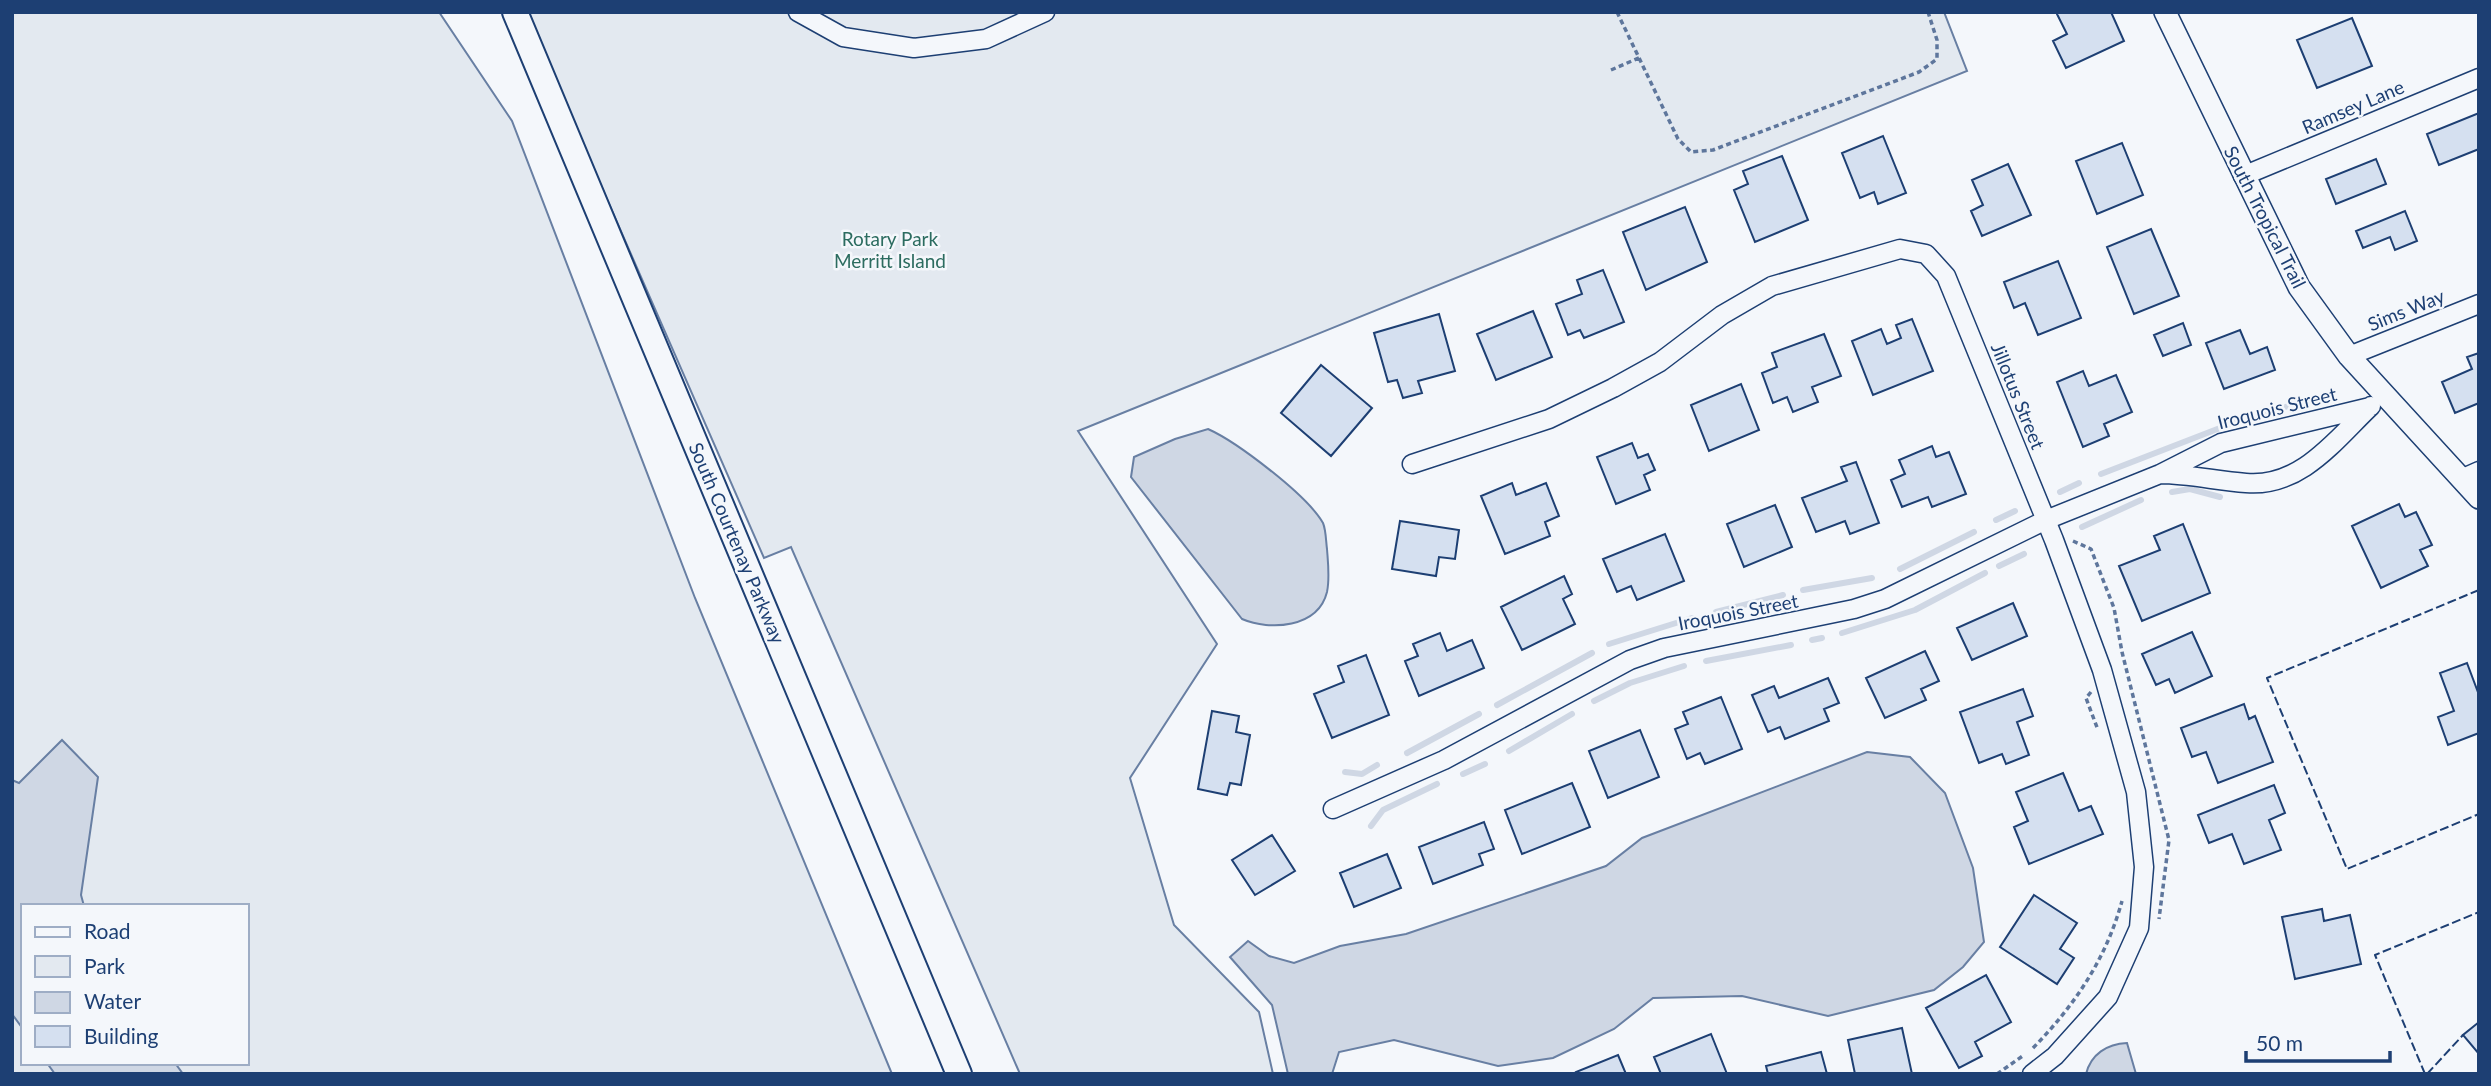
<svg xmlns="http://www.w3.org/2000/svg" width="2491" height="1086" viewBox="0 0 2491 1086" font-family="Lato,sans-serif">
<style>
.green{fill:#e3e9f0;stroke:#687fa3;stroke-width:2;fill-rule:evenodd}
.water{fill:#cfd7e4;stroke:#687fa3;stroke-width:2}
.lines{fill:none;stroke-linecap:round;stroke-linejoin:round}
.stream{stroke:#cfd7e4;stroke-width:6}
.building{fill:#d5e0f0;stroke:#1d3f73;stroke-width:2}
.minor-casing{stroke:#1d3f73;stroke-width:21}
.tertiary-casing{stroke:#1d3f73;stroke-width:24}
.secondary-casing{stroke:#1d3f73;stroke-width:28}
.path{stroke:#5e769c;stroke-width:3.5;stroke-dasharray:5 3.5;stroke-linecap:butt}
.minor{stroke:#f4f7fb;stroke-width:18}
.tertiary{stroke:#f4f7fb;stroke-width:21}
.secondary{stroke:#f4f7fb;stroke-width:24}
.fence{stroke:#1d3f73;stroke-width:2;stroke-dasharray:9 3.5;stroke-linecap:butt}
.labels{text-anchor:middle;stroke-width:5;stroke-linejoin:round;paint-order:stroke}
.street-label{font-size:19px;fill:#1d3f73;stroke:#f4f7fb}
.park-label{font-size:19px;fill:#2c6c60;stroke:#f4f7fb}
</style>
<rect width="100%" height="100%" fill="#f4f7fb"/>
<path class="green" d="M 12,12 L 439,12 L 512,121 L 695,598 L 892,1074 L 12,1074 ZM 23,906 L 247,906 L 247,1063 L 23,1063 Z
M 525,12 L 1944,12 L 1967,71 L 1078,431 L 1217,644 L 1130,778 L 1174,925 L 1259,1012 L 1273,1074 L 1020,1074 L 791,547 L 764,558 Z"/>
<path class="water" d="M 1208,429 C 1237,442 1307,495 1323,523 C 1326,530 1326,542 1327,549 C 1328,563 1330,578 1327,592 C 1318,628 1270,631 1242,619 L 1131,477 L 1134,457 L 1175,439 Z
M 62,740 L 98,777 L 81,895 L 84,906 L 23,906 L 23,1029 L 12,1014 L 12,780 L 19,783 Z
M 1867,752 L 1910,757 L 1945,793 L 1973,868 L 1984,942 L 1963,967 L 1934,990 L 1828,1016 L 1742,996 L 1653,998 L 1614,1029 L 1553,1058 L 1498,1066 L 1394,1040 L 1339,1052 L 1332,1074 L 1288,1074 L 1272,1005 L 1230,957 L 1248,941 L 1269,956 L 1294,963 L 1340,946 L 1406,934 L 1606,866 L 1642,838 Z
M 2127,1043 L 2136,1074 L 2086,1074 C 2091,1054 2107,1044 2127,1043 Z
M 47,1063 L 175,1063 L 183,1074 L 55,1074 Z"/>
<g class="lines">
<path class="stream" d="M 2101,474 L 2251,416 L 2327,396
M 2060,492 L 2079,483
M 2172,492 L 2190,489 L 2220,497
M 1996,520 L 2015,511
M 2082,527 L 2141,500
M 1999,566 L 2024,554
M 1900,569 L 1974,532
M 1803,590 L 1872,578
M 1716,612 L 1783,595
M 1842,633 L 1915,610 L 1985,573
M 1812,640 L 1822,638
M 1609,644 L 1692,618
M 1706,661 L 1791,645
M 1594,701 L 1630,683 L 1684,666
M 1497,705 L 1592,653
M 1509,751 L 1572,714
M 1407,753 L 1479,714
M 1345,772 L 1362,774 L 1377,765
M 1463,774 L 1485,764
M 1371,826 L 1383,810 L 1437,784"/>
</g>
<path class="building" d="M 2060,12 L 2111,12 L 2124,41 L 2066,68 L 2053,41 L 2067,34 L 2057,14 Z
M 2352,18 L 2372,66 L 2317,88 L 2297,40 Z
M 2479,113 L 2479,149 L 2439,165 L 2427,134 Z
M 1883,136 L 1906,193 L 1878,204 L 1874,192 L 1860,198 L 1842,153 Z
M 2122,143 L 2143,195 L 2097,214 L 2076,161 Z
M 1782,156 L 1808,220 L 1755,242 L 1734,190 L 1748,184 L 1743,171 Z
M 2376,159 L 2386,184 L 2336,204 L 2326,179 Z
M 2008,164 L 2031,215 L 1982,236 L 1971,211 L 1983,205 L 1972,180 Z
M 1685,207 L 1707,262 L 1646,290 L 1623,232 Z
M 2405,211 L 2417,241 L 2395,250 L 2390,237 L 2363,248 L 2356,231 Z
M 2151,229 L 2179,296 L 2134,314 L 2107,247 Z
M 2058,261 L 2081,318 L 2038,335 L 2025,303 L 2014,308 L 2004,282 Z
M 1603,270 L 1624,322 L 1584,338 L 1580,330 L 1568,335 L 1556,304 L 1582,294 L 1577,280 Z
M 1533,311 L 1552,357 L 1496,380 L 1477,334 Z
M 1439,314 L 1455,371 L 1418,381 L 1422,393 L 1403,398 L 1397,380 L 1388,382 L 1374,333 Z
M 1912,319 L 1933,371 L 1873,395 L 1852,341 L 1881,329 L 1887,344 L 1901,338 L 1896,325 Z
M 2183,323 L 2191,345 L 2163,356 L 2154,335 Z
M 2240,330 L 2250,354 L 2267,347 L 2275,370 L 2224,389 L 2206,343 Z
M 1824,334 L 1841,376 L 1812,387 L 1818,402 L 1793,412 L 1787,397 L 1773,403 L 1762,373 L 1777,367 L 1772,353 Z
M 2479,353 L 2479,403 L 2455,413 L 2442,382 L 2472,369 L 2467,357 Z
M 1321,365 L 1372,408 L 1331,456 L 1281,413 Z
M 2083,371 L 2089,386 L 2116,375 L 2132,412 L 2104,424 L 2109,436 L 2083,447 L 2057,382 Z
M 1741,384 L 1759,430 L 1709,451 L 1691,405 Z
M 1632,443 L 1638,458 L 1648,454 L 1655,470 L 1644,475 L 1650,490 L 1616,504 L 1597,457 Z
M 1932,446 L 1936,457 L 1949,452 L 1966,494 L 1932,507 L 1928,497 L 1902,507 L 1891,480 L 1905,474 L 1899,460 Z
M 1856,462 L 1879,523 L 1850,534 L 1845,521 L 1816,532 L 1802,498 L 1847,481 L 1841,467 Z
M 1512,483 L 1516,495 L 1546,483 L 1559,516 L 1545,522 L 1550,536 L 1505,554 L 1481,496 Z
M 2399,504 L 2405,517 L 2416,512 L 2432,545 L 2420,550 L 2428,566 L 2381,588 L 2352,526 Z
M 1775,505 L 1792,547 L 1744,567 L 1727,524 Z
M 1400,521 L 1459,530 L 1455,559 L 1439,557 L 1436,576 L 1392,569 Z
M 2183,524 L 2210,593 L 2142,621 L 2119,566 L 2160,550 L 2154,536 Z
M 1665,534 L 1684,581 L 1637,600 L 1631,586 L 1617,592 L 1603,559 Z
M 1564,576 L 1572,594 L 1563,599 L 1575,624 L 1522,650 L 1501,607 Z
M 2013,603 L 2027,636 L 1972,660 L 1957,628 Z
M 2192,632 L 2212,676 L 2175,693 L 2169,679 L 2156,685 L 2142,654 Z
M 1440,633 L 1447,651 L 1472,640 L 1484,668 L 1419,696 L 1405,661 L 1418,656 L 1413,644 Z
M 1925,651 L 1939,681 L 1921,689 L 1926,700 L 1885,718 L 1866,678 Z
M 1366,655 L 1389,715 L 1332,738 L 1314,694 L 1344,682 L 1338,666 Z
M 2467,663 L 2479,695 L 2479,733 L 2448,745 L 2438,717 L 2454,711 L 2440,673 Z
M 1828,678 L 1839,703 L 1824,709 L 1829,721 L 1785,739 L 1780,727 L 1768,732 L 1752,695 L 1774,686 L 1779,698 Z
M 2023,689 L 2033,716 L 2017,722 L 2029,755 L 2006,764 L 2002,754 L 1979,763 L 1960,712 Z
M 1721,697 L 1742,749 L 1705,764 L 1700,753 L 1687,759 L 1675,729 L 1688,724 L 1683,712 Z
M 2244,704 L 2249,719 L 2255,716 L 2273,762 L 2218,783 L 2206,752 L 2192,757 L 2181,728 Z
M 1212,711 L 1239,716 L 1236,732 L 1250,735 L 1241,785 L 1230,783 L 1227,795 L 1198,789 Z
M 1640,730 L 1659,777 L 1608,798 L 1589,751 Z
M 2063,773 L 2079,811 L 2091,806 L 2103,834 L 2029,864 L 2014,827 L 2028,821 L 2016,792 Z
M 1572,783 L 1590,827 L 1522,854 L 1505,810 Z
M 2274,785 L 2285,813 L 2269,820 L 2281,850 L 2244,864 L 2232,834 L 2209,843 L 2198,815 Z
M 1484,822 L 1494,849 L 1479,854 L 1483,865 L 1433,884 L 1419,847 Z
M 1272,835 L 1295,871 L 1255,895 L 1232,860 Z
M 1387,854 L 1401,888 L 1354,907 L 1340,873 Z
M 2034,895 L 2077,923 L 2060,949 L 2074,958 L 2057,984 L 2000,947 Z
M 2322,909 L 2324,921 L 2350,915 L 2361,964 L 2295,979 L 2282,917 Z
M 1986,975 L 2011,1022 L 1975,1042 L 1982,1056 L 1959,1068 L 1926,1008 Z
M 2479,1022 L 2479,1054 L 2463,1035 Z
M 1902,1028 L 1912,1074 L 1855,1074 L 1848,1040 Z
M 1711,1034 L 1727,1074 L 1661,1074 L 1654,1057 Z
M 1821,1052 L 1827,1074 L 1768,1074 L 1766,1066 Z
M 1618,1055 L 1626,1074 L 1577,1074 L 1576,1072 Z"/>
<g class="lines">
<g class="minor-casing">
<path id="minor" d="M 798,12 L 843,37 L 914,48 L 986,39 L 1045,12
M 2243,176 L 2479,78
M 2349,356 L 2479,304
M 1412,464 L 1549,419 L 1613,388 L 1660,362 L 1722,315 L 1772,286 L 1900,249 L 1926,254 L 1946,276 L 2054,540 L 2102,670 L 2136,792 L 2144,867 L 2139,928 L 2108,997 L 2055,1056 L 2032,1074
M 2160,474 C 2189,474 2217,481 2246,483 C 2301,488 2336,439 2371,406
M 2461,479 L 2479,471
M 1333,809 L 1444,760 L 1630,660 L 1664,648 L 1854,609 L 1885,599 L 2046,520 L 2160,474 L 2221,443 L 2370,407"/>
</g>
<g class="tertiary-casing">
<path id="tertiary" d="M 2165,12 L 2299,287 L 2349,356 L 2479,498"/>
</g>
<g class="secondary-casing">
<path id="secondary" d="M 515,12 L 959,1074"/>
</g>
<path class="path" d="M 1617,12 L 1678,139 L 1691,152 L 1713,150 L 1919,72 L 1937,59 L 1937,40 L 1928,12
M 1611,70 L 1641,57
M 2073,541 L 2091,549 L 2114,608 L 2122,652 L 2169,840 L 2159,919
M 2091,692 L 2086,698 L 2098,730
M 2033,1048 C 2075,1005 2106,959 2122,901
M 1997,1074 L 2024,1055"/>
<use href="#minor" class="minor"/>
<use href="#tertiary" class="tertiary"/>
<use href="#secondary" class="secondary"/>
<path class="fence" d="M 2479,590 L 2267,678 L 2347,869 L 2479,814
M 2425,1074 L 2375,955 L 2479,912
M 2427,1074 L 2463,1035"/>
</g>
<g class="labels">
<g class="street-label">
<text transform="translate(2353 107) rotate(-23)" y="7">Ramsey Lane</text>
<text transform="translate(2265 217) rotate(63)" y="7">South Tropical Trail</text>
<text transform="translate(2406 310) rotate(-22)" y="7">Sims Way</text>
<text transform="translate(2018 396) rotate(68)" y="7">Jillotus Street</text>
<text transform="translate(2277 408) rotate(-14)" y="7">Iroquois Street</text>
<text transform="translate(737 543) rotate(67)" y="7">South Courtenay Parkway</text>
<text transform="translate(1738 612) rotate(-11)" y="7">Iroquois Street</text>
</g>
<g class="park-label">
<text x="890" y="246">Rotary Park<tspan x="890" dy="22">Merritt Island</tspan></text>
</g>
</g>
<rect width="2491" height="1086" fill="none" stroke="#1d3f73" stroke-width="28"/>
<rect x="21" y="904" width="228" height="161" fill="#f4f7fb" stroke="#9eadc5" stroke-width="2"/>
<rect x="35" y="927" width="35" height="10" fill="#f4f7fb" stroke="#9eadc5" stroke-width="2"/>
<text x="84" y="939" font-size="21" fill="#1d3f73">Road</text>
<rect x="35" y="956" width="35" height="21" fill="#e3e9f0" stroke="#9eadc5" stroke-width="2"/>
<text x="84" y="974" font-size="21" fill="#1d3f73">Park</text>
<rect x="35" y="992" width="35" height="21" fill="#cfd7e4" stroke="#9eadc5" stroke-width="2"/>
<text x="84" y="1009" font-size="21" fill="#1d3f73">Water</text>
<rect x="35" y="1026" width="35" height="21" fill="#d5e0f0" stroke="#9eadc5" stroke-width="2"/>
<text x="84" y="1044" font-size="21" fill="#1d3f73">Building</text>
<path d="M2246 1051v10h144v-10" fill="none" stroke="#1d3f73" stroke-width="3.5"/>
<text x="2256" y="1051" font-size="21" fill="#1d3f73" stroke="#f4f7fb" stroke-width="5" paint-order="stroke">50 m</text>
</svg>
